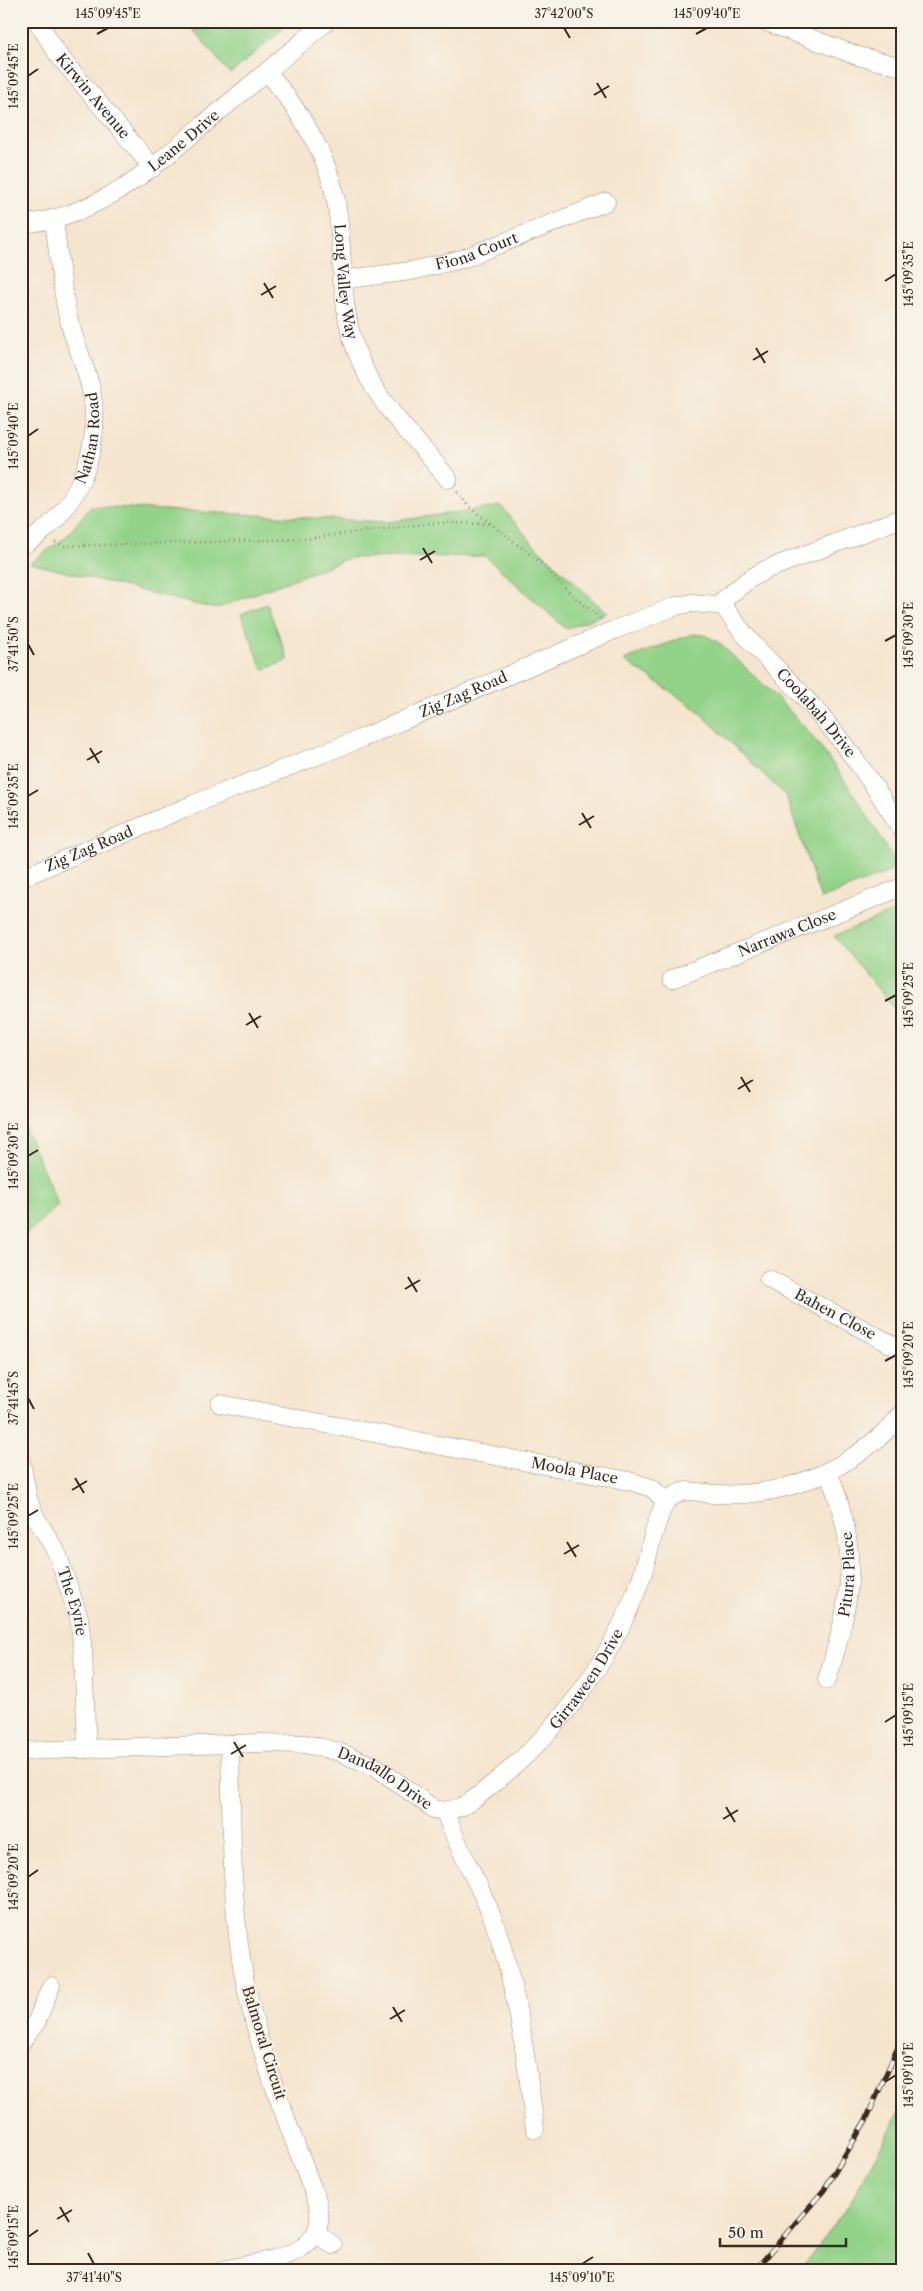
<svg xmlns="http://www.w3.org/2000/svg" width="923" height="2291" viewBox="0 0 923 2291" font-family="'Libre Caslon Text',serif">
<style>
.green{fill:#93d389;stroke:#677e54}
.lines{fill:none;stroke-linecap:round;stroke-linejoin:round}
.minor-casing{stroke:#988876;stroke-width:19}
.path{stroke:#988876;stroke-width:3;stroke-dasharray:1 4;stroke-linecap:butt}
.minor{stroke:#fff;stroke-width:18}
.rail-casing{stroke:#3b2a1e;stroke-width:5.5}
.rail{stroke:#f7f3e8;stroke-width:4;stroke-dasharray:11;stroke-linecap:butt}
.ticks{fill:none;stroke:#3b2a1e;stroke-width:2}
.labels{text-anchor:middle;stroke-width:5;stroke-linejoin:round;paint-order:stroke}
.street-label{font-size:15px;fill:#3b2a1e;stroke:#f7f3e8}
.neatline{fill:none;stroke:#3b2a1e;stroke-width:2}
.ticks-label{font-size:12px;text-anchor:middle;fill:#3b2a1e}
</style>
<rect width="100%" height="100%" fill="#f7f3e8"/>
<filter id="ink" filterUnits="userSpaceOnUse"><feTurbulence type="fractalNoise" baseFrequency=".02" numOctaves="2"/><feDisplacementMap in="SourceGraphic" scale="10" xChannelSelector="R" yChannelSelector="G"/><feConvolveMatrix kernelMatrix="1 2 1 2 8 2 1 2 1" color-interpolation-filters="sRGB"/></filter>
<filter id="wash" filterUnits="userSpaceOnUse"><feTurbulence type="fractalNoise" baseFrequency=".0096" numOctaves="4" result="noise"/><feDisplacementMap in="SourceGraphic" scale="20" xChannelSelector="R" yChannelSelector="G"/><feGaussianBlur stdDeviation="1.12" result="paint"/><feColorMatrix in="noise" values="0 0 0 0 0 0 0 0 0 0 0 0 0 0 0 0 0 1.4 0 .05"/><feComposite in="paint" operator="in"/></filter>
<g filter="url(#wash)">
<rect width="100%" height="100%" fill="#f5e5ce"/>
<path class="green" d="M 186,21 L 282,21 L 284,28 L 230,74 Z
M 91,506 L 388,522 L 501,506 L 534,545 L 607,613 L 566,629 L 485,556 L 349,558 L 215,609 L 30,563 L 66,537 Z
M 267,604 L 288,660 L 263,670 L 241,614 Z
M 692,634 L 704,635 L 718,642 C 748,670 778,697 805,728 C 839,769 868,814 894,861 L 891,871 L 821,899 L 786,796 L 695,708 L 624,660 Z
M 902,908 L 902,1018 L 834,936 Z
M 21,1118 L 58,1205 L 21,1239 Z
M 902,2102 L 902,2270 L 801,2270 L 851,2201 L 897,2117 Z"/>
</g>
<g filter="url(#ink)">
<g class="lines">
<g class="minor-casing">
<g id="minor">
<path id="s1" d="M 37,21 L 59,56 L 153,168"/>
<path d="M 764,21 L 858,56 L 902,67"/>
<path id="s2" d="M 267,71 C 298,110 327,151 336,201 C 345,251 338,301 356,350 C 377,407 413,434 448,479"/>
<path id="s3" d="M 21,224 C 101,218 158,163 216,114 C 253,83 290,52 327,21"/>
<path id="s4" d="M 341,280 L 411,271 L 462,259 L 606,202"/>
<path id="s5" d="M 21,546 C 76,516 104,450 91,390 C 86,365 74,342 68,317 C 61,285 58,252 54,219"/>
<path id="s6" d="M 722,603 C 744,640 776,666 805,698 C 842,739 874,783 902,831"/>
<path id="s7" d="M 21,878 L 194,804 L 360,739 L 614,630 L 676,606 L 692,603 L 717,605 L 748,580 L 765,570 L 902,518"/>
<path id="s8" d="M 672,979 L 902,887"/>
<path id="s9" d="M 769,1279 L 902,1350"/>
<path id="s10" d="M 220,1404 L 629,1481 L 652,1488 L 666,1502"/>
<path id="s11" d="M 21,1462 L 28,1499 L 35,1516 L 57,1553 L 79,1618 L 83,1652 L 87,1749"/>
<path id="s12" d="M 827,1680 C 852,1597 861,1554 828,1471"/>
<path id="s13" d="M 21,1751 L 259,1743 L 305,1744 L 336,1751 L 376,1767 L 434,1809 C 459,1816 476,1797 494,1783 C 559,1731 610,1662 639,1584 C 648,1562 654,1521 665,1504 C 669,1497 679,1492 687,1491 C 697,1491 707,1494 717,1494 C 732,1495 748,1494 762,1492 C 816,1484 867,1455 902,1414"/>
<path d="M 445,1811 C 457,1849 479,1882 493,1919 C 518,1988 526,2058 535,2129"/>
<path d="M 21,2043 L 37,2021 L 51,1986"/>
<path d="M 317,2234 L 333,2245"/>
<path d="M 223,2270 C 262,2260 333,2259 317,2201 C 290,2129 260,2057 245,1982 C 230,1904 232,1823 230,1744"/>
</g>
</g>
<path class="path" d="M 457,492 L 468,506 L 540,562 L 573,596 L 600,618
M 55,542 L 64,546 L 302,539 L 433,523 L 492,524"/>
<use href="#minor" class="minor"/>
<g class="rail-casing">
<path id="rail" d="M 755,2270 L 824,2190 L 866,2120 L 902,2038"/>
</g>
<use href="#rail" class="rail"/>
</g>
</g>
<path class="ticks" d="M 564,28 L 570,38M 97,34 L 108,28M 696,34 L 707,28M 28,76 L 38,69M 597,83 L 606,98M 594,95 L 609,86M 885,281 L 896,274M 264,283 L 273,298M 261,295 L 276,286M 756,348 L 765,363M 753,360 L 768,351M 28,436 L 38,429M 423,548 L 432,563M 420,560 L 435,551M 885,641 L 896,635M 28,644 L 34,655M 90,748 L 99,763M 87,760 L 102,751M 28,796 L 38,790M 582,813 L 591,828M 579,825 L 594,816M 885,1001 L 896,995M 249,1013 L 258,1028M 246,1025 L 261,1016M 741,1077 L 750,1092M 738,1089 L 753,1080M 28,1156 L 38,1150M 408,1277 L 417,1292M 405,1289 L 420,1280M 885,1361 L 896,1355M 28,1398 L 34,1409M 75,1478 L 84,1493M 72,1490 L 87,1481M 28,1516 L 38,1510M 567,1542 L 576,1557M 564,1554 L 579,1545M 885,1722 L 896,1715M 234,1742 L 243,1757M 231,1754 L 246,1745M 726,1807 L 735,1822M 723,1819 L 738,1810M 28,1877 L 38,1870M 393,2007 L 402,2022M 390,2019 L 405,2010M 885,2082 L 896,2075M 60,2207 L 69,2222M 57,2219 L 72,2210M 28,2237 L 38,2230M 88,2253 L 94,2264M 582,2264 L 593,2257"/>
<g class="labels">
<g class="street-label">
<text dy="5" stroke="none"><textPath href="#s1" startOffset="94">Kirwin Avenue</textPath></text>
<text dy="5" stroke="none"><textPath href="#s3" startOffset="186">Leane Drive</textPath></text>
<text dy="5" stroke="none"><textPath href="#s4" startOffset="139">Fiona Court</textPath></text>
<text dy="5" stroke="none"><textPath href="#s2" startOffset="230">Long Valley Way</textPath></text>
<text dy="5" stroke="none"><textPath href="#s5" startOffset="134">Nathan Road</textPath></text>
<text dy="5" stroke="none"><textPath href="#s7" startOffset="479">Zig Zag Road</textPath></text>
<text dy="5" stroke="none"><textPath href="#s6" startOffset="145">Coolabah Drive</textPath></text>
<text dy="5" stroke="none"><textPath href="#s7" startOffset="74">Zig Zag Road</textPath></text>
<text dy="5" stroke="none"><textPath href="#s8" startOffset="124">Narrawa Close</textPath></text>
<text dy="5" stroke="none"><textPath href="#s9" startOffset="75">Bahen Close</textPath></text>
<text dy="5" stroke="none"><textPath href="#s10" startOffset="361">Moola Place</textPath></text>
<text dy="5" stroke="none"><textPath href="#s12" startOffset="108">Pitura Place</textPath></text>
<text dy="5" stroke="none"><textPath href="#s11" startOffset="150">The Eyrie</textPath></text>
<text dy="5" stroke="none"><textPath href="#s13" startOffset="639">Girraween Drive</textPath></text>
<text dy="5" stroke="none"><textPath href="#s13" startOffset="372">Dandallo Drive</textPath></text>
<text transform="translate(264 2043) rotate(73)" y="5">Balmoral Circuit</text>
</g>
</g>
<rect width="923" height="2291" fill="none" stroke="#f7f3e8" stroke-width="55"/>
<path d="M720 2238v8h126v-8" fill="none" stroke="#3b2a1e" stroke-width="2.5"/>
<text x="728" y="2238" font-size="15" fill="#3b2a1e" stroke="#f7f3e8" stroke-width="4" paint-order="stroke">50 m</text>
<rect x="28" y="28" width="868" height="2236" class="neatline"/>
<g class="ticks-label">
<text x="108" y="18">145°09'45"E</text>
<text x="564" y="18">37°42'00"S</text>
<text x="707" y="18">145°09'40"E</text>
<text transform="translate(14 76) rotate(-90)" y="4">145°09'45"E</text>
<text transform="translate(909 274) rotate(-90)" y="4">145°09'35"E</text>
<text transform="translate(14 436) rotate(-90)" y="4">145°09'40"E</text>
<text transform="translate(909 635) rotate(-90)" y="4">145°09'30"E</text>
<text transform="translate(14 644) rotate(-90)" y="4">37°41'50"S</text>
<text transform="translate(14 796) rotate(-90)" y="4">145°09'35"E</text>
<text transform="translate(909 995) rotate(-90)" y="4">145°09'25"E</text>
<text transform="translate(14 1156) rotate(-90)" y="4">145°09'30"E</text>
<text transform="translate(909 1355) rotate(-90)" y="4">145°09'20"E</text>
<text transform="translate(14 1398) rotate(-90)" y="4">37°41'45"S</text>
<text transform="translate(14 1516) rotate(-90)" y="4">145°09'25"E</text>
<text transform="translate(909 1715) rotate(-90)" y="4">145°09'15"E</text>
<text transform="translate(14 1877) rotate(-90)" y="4">145°09'20"E</text>
<text transform="translate(909 2075) rotate(-90)" y="4">145°09'10"E</text>
<text transform="translate(14 2237) rotate(-90)" y="4">145°09'15"E</text>
<text x="94" y="2282">37°41'40"S</text>
<text x="582" y="2282">145°09'10"E</text>
</g>
</svg>
